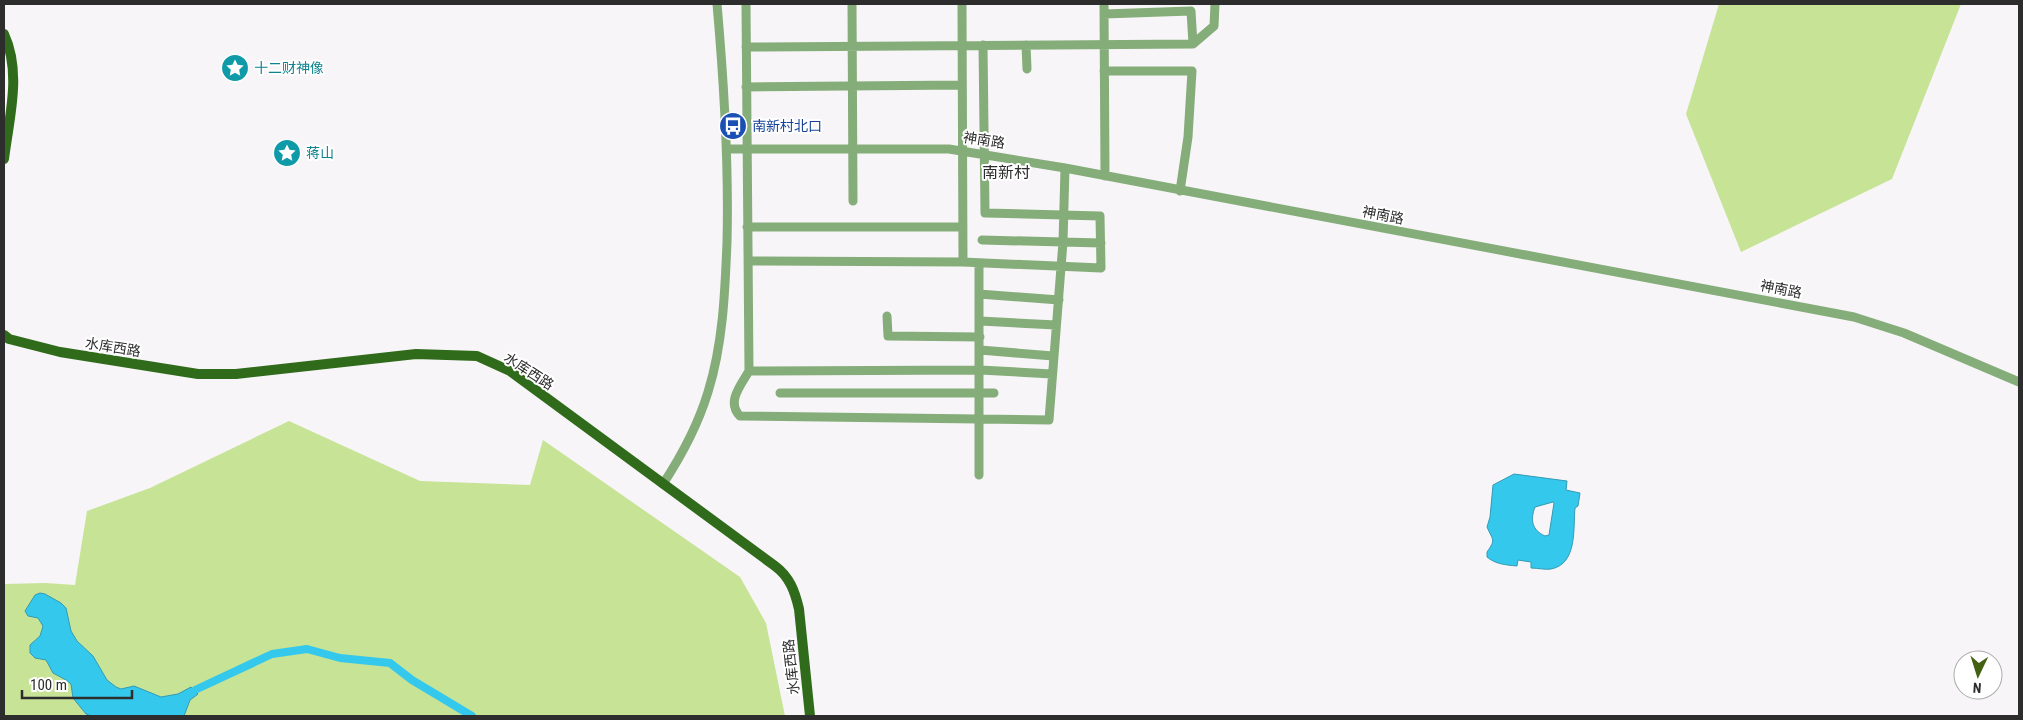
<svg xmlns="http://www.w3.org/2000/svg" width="2023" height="720" viewBox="0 0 2023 720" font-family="'Roboto Condensed','Noto Sans SC',sans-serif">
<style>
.green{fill:#c6e396}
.water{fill:#35c8ed;stroke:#339ab4;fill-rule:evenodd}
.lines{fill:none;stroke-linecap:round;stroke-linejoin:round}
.canal{stroke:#35c8ed;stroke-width:8}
.minor{stroke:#85ad7a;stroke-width:9}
.major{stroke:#2f6b1a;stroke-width:10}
.labels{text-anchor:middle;stroke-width:4;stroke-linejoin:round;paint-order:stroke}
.culture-label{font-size:14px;fill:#0d838f;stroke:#fff;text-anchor:start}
.transit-label{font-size:14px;fill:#164399;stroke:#fff;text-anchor:start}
.street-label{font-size:14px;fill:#2e2d2e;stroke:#fff}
.quarter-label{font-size:16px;fill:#2e2d2e;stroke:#fff}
</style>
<rect width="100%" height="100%" fill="#f8f5f8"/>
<path class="green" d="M 1719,4 L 1961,4 L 1892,179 L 1741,252 L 1686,114 Z
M 289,421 L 420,481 L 530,485 L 543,440 L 740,577 L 766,623 L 785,716 L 4,716 L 4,584 L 45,583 L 75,585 L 87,511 L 150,488 Z"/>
<path class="water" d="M 1514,474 L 1567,481 L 1566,490 L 1580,493 L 1578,506 L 1575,508 C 1573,527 1578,564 1551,569 C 1545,570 1538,568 1531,568 L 1531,562 L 1518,560 L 1517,566 C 1506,565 1495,564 1487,557 L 1487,552 C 1496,539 1493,541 1487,527 L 1490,517 L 1493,485 ZM 1553,502 L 1554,503 L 1549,535 L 1545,536 C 1532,530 1530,520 1535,507 Z
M 40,593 L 45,594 L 61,603 L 66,608 L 71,631 L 77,641 L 93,656 L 107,680 L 116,687 L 121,689 L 134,686 L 161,697 L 178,694 L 191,687 L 198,694 L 190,700 L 184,716 L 92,716 L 86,714 L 73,698 L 71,684 L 66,680 L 53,673 L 46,660 L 35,658 L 30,653 L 30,645 L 40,636 L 43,626 L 38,618 L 28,616 L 25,611 L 35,595 Z"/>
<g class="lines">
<path class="canal" d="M 195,690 L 272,654 L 307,649 L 340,658 L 390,663 L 412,680 L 472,716"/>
<path class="minor" d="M 746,4 L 749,371 C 741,385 726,402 740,416 L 1049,420 L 1063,242 L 1065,168
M 852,4 L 853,201
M 962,4 L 963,262
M 1104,4 L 1105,176
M 1104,14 L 1191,11 L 1193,44
M 1026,45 L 1027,69
M 746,47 L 1193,44 L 1214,26 L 1215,4
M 1104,71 L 1192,71 L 1188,137 L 1180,191
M 746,87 L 962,85
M 727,149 L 949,149 L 1065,168 L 1854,317 L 1904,333 L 2019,382
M 747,227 L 963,227
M 982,240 L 1101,243
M 748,261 L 963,262 L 1101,268 L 1100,216 L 985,213 L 983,45
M 979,294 L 1059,300
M 887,316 L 888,336 L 980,337
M 980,321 L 1056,325
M 980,350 L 1053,356
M 749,371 L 980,370 L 1052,374
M 780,393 L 994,393
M 979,475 L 979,264
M 663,484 C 682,455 698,425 708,392 C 723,344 725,292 727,242 C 729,162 724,83 717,4"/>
<path class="major" d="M 4,34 C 22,73 9,118 4,159
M 4,335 L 9,339 L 60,352 L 198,374 L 236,374 L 416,354 L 477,356 L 510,371 L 775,566 C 790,577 795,592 799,609 L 810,716"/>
</g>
<defs>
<g id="sight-disc" transform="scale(1.4375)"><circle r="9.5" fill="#0f9aa8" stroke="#fff"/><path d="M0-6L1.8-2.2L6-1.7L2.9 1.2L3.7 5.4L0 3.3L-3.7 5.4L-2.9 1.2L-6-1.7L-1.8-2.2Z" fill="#fff"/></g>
<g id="bus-disc" transform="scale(1.4375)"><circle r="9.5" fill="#1a4fb4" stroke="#fff"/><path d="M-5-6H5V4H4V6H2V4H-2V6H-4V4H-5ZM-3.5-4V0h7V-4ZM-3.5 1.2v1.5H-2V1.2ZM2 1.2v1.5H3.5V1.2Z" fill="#fff"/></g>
</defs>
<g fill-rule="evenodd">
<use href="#sight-disc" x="235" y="68"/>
<use href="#bus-disc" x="733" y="126"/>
<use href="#sight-disc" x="287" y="153"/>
</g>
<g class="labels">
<g class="culture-label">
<text x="254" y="73">十二财神像</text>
<text x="306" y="158">蒋山</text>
</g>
<g class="transit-label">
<text x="752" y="131">南新村北口</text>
</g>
<g class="street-label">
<text transform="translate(984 140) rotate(9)" y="5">神南路</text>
<text transform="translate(1383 215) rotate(11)" y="5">神南路</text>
<text transform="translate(1781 289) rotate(11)" y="5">神南路</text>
<text transform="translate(113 347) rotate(9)" y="5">水库西路</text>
<text transform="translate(529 371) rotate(33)" y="5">水库西路</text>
<text transform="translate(791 667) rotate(-96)" y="5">水库西路</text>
</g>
<g class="quarter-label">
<text x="1006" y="178">南新村</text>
</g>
</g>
<rect width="2023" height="720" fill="none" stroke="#2e2d2e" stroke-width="10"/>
<g transform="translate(1978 675) rotate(184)"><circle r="24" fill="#ffffff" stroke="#ababab"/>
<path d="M0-4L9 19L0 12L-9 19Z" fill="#446113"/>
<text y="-8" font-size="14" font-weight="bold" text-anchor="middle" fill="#2e2d2e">N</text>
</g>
<path d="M22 690v8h110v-8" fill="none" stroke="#2e2d2e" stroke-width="2.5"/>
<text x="30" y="690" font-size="15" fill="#2e2d2e" stroke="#ffffff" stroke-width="4" paint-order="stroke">100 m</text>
</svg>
